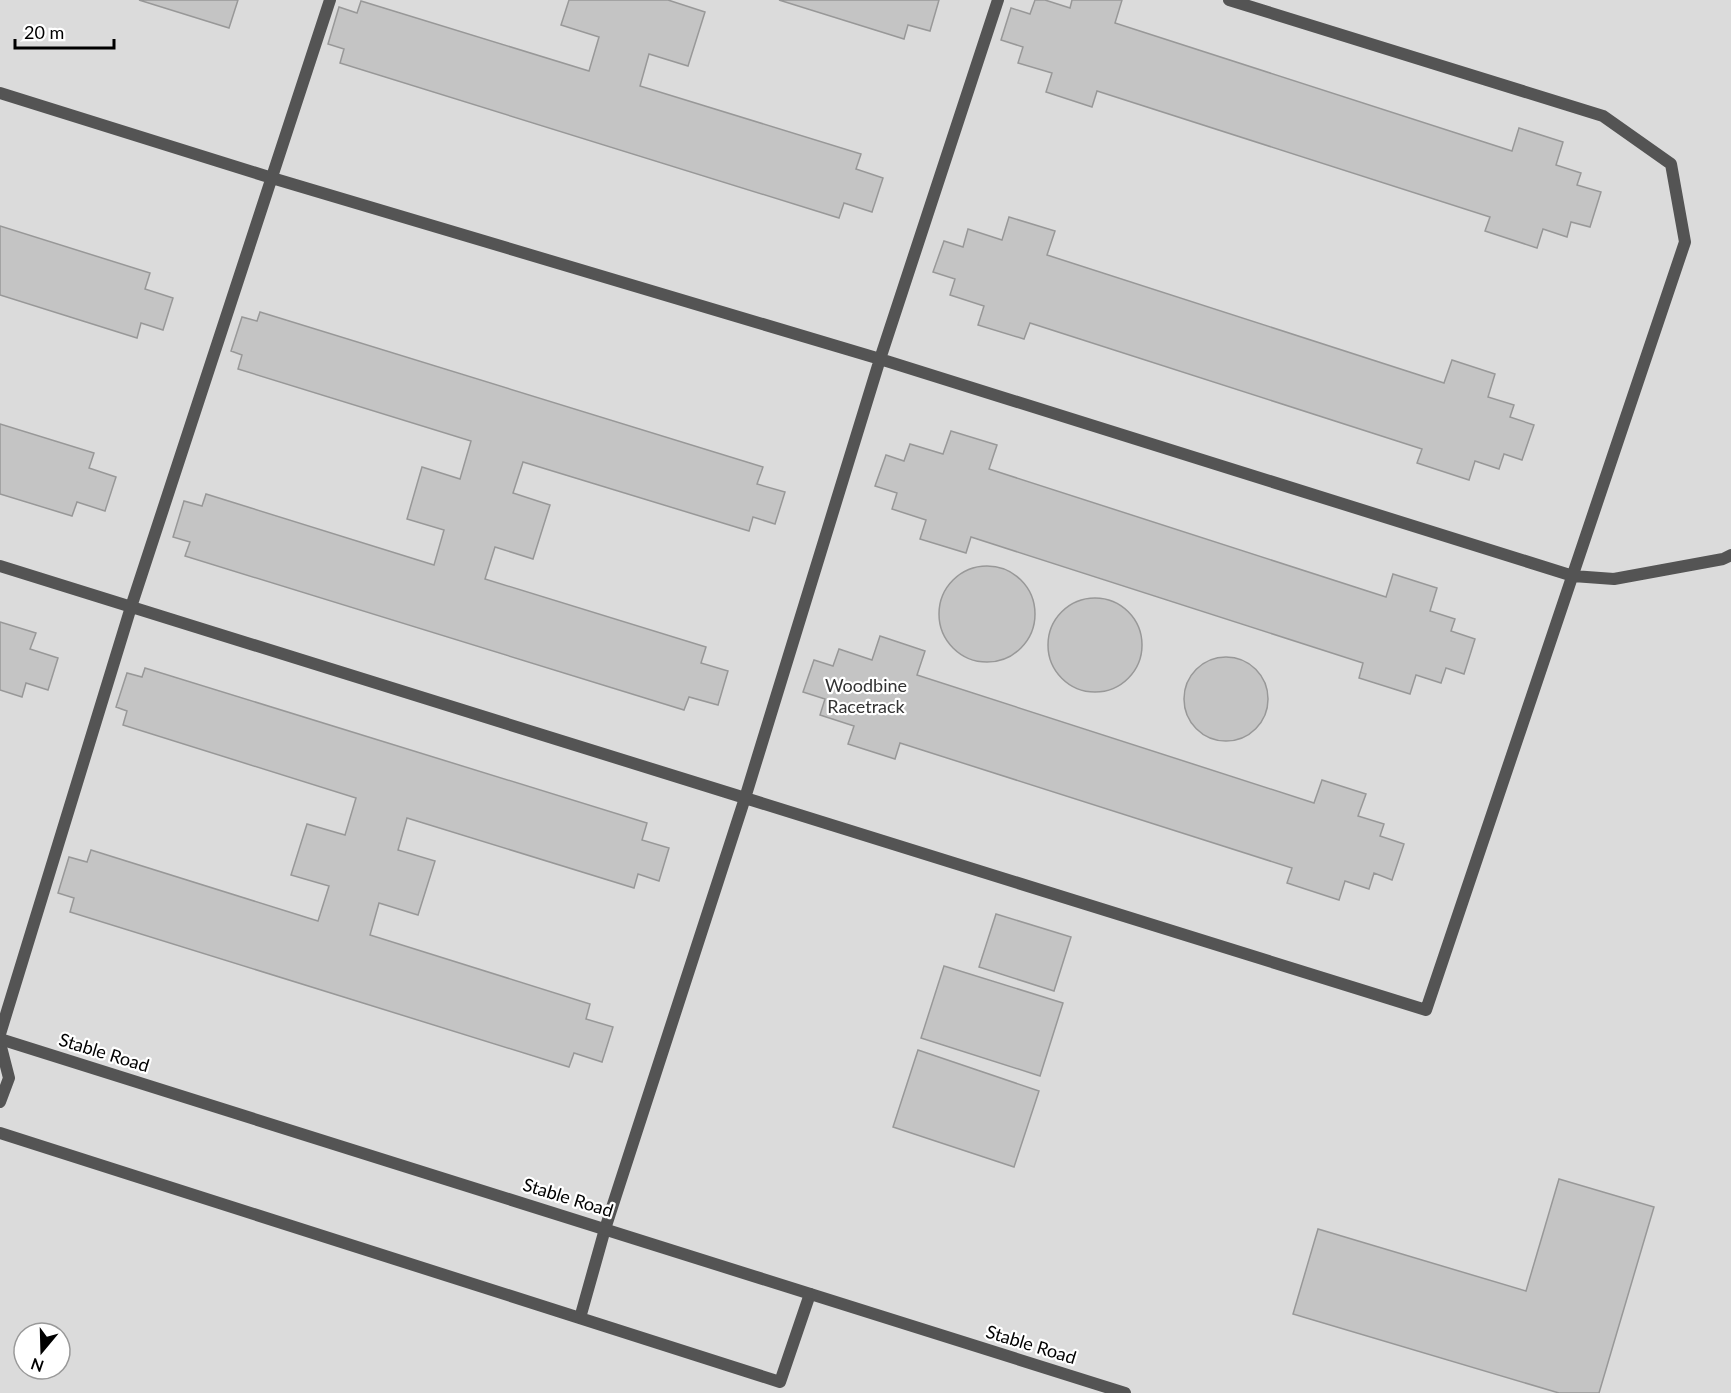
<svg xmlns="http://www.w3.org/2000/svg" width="1731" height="1393" viewBox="0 0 1731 1393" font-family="Lato,sans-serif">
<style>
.green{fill:#dbdbdb;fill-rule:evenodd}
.building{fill:#c4c4c4;stroke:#989898;stroke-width:1.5}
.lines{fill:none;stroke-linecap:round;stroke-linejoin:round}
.lane{stroke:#545454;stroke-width:12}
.street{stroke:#545454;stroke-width:12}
.labels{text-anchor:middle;stroke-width:4.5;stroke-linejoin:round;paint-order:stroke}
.park-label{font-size:18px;fill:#323232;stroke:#fff}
.street-label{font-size:18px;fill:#000;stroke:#fff}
</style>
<rect width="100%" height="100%" fill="#fff"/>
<path class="green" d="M 0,0 L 1731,0 L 1731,1393 L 0,1393 ZM 24,1333 L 60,1333 L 60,1369 L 24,1369 Z"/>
<path class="building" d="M 139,0 L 238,0 L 229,28 Z
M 569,0 L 668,0 L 705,12 L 688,66 L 649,54 L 640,86 L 861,154 L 856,169 L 883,178 L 872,212 L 844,203 L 839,218 L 340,63 L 344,49 L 328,44 L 339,7 L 357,13 L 361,1 L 589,71 L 599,37 L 561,25 Z
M 779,0 L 939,0 L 930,31 L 908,25 L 904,39 Z
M 1035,0 L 1045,0 L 1070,8 L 1072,0 L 1122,0 L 1115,23 L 1512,151 L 1519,128 L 1563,142 L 1556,165 L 1581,173 L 1577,185 L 1601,192 L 1590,227 L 1571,222 L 1567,237 L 1543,229 L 1537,248 L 1485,231 L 1490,217 L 1097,91 L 1092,107 L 1046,92 L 1052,73 L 1018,63 L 1023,47 L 1001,40 L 1011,8 L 1030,14 Z
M 1009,217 L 1055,231 L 1047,255 L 1444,383 L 1452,360 L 1495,374 L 1488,397 L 1514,405 L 1510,417 L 1534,425 L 1522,460 L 1504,454 L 1499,469 L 1475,461 L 1469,480 L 1417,463 L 1422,449 L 1030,323 L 1024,339 L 978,325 L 984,306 L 950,295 L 955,279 L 933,272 L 944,241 L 963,247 L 968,229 L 1002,240 Z
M 0,226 L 150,273 L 145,289 L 173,298 L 163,330 L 141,323 L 137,338 L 0,295 Z
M 260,312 L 763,467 L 757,484 L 785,492 L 775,524 L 753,517 L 749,531 L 523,462 L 513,493 L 550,505 L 533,559 L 495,547 L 485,579 L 706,647 L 701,663 L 728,671 L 718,705 L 689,697 L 684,710 L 185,556 L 190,542 L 173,537 L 184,501 L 202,506 L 206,494 L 434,565 L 444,530 L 407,519 L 422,467 L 460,479 L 471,441 L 238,369 L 242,355 L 231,351 L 242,317 L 257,321 Z
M 0,424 L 94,453 L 89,468 L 116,477 L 105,511 L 77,502 L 72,516 L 0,494 Z
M 951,431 L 997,445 L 989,469 L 1386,597 L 1393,574 L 1437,588 L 1430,611 L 1455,619 L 1451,631 L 1475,639 L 1464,674 L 1446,668 L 1441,683 L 1416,675 L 1410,694 L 1359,678 L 1363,663 L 971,537 L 966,553 L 920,539 L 926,520 L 892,509 L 897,493 L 875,486 L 886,455 L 904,461 L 910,444 L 943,454 Z
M939 614a48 48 0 1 1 96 0a48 48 0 1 1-96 0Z
M1048 645a47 47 0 1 1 94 0a47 47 0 1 1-94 0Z
M 0,622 L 36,633 L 30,649 L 58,658 L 48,690 L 26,683 L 22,697 L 0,690 Z
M 880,636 L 925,651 L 917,675 L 1314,803 L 1322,780 L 1366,794 L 1358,816 L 1384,824 L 1380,836 L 1404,844 L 1392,880 L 1374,873 L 1369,889 L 1345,881 L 1339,900 L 1287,883 L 1292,868 L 900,743 L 895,759 L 848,744 L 854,726 L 820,715 L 825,699 L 803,692 L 814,660 L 833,666 L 839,649 L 872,660 Z
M1184 699a42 42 0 1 1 84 0a42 42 0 1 1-84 0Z
M 145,668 L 647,823 L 642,840 L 669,848 L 659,881 L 638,874 L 634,888 L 407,818 L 398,850 L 435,861 L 418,915 L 379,903 L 370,935 L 590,1004 L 586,1019 L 613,1027 L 602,1062 L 574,1053 L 569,1067 L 70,912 L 74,898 L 58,893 L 69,857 L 87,862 L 91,850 L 318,921 L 329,886 L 291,875 L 307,824 L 345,835 L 356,798 L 123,725 L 127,711 L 116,707 L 127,673 L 142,677 Z
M 996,914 L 1071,937 L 1054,991 L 979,967 Z
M 944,966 L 1063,1003 L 1040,1076 L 921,1038 Z
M 918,1050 L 1039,1091 L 1014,1167 L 893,1127 Z
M 1559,1179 L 1654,1207 L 1599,1393 L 1559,1393 L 1293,1314 L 1318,1229 L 1526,1291 Z"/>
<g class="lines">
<path class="lane" d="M 0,93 L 272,178 L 880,359 L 1573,576 L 1614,579 L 1723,559 L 1731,555
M 0,566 L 1426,1010 L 1685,242 L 1671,164 L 1603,116 L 1229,0
M 0,1034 L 131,607 L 330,0
M 0,1043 L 9,1078 L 0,1102
M 0,1133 L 780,1382 L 810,1294
M 580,1318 L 605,1229 L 745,798 L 880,359 L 998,0"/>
<path class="street" d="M 0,1039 L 1125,1393"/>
</g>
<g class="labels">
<g class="park-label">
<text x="866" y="692">Woodbine<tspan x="866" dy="21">Racetrack</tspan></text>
</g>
<g class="street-label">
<text transform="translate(104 1053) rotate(17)" y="6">Stable Road</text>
<text transform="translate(568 1198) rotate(17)" y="6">Stable Road</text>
<text transform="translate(1031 1345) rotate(17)" y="6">Stable Road</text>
</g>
</g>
<g transform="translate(42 1351) rotate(199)"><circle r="28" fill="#ffffff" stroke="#999999" stroke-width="1.5"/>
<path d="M0-4.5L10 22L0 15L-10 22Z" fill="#000000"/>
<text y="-9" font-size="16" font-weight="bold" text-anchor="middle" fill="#000000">N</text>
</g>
<path d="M15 39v9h99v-9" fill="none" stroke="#000000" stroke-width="3"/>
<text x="24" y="39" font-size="18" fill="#000000" stroke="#ffffff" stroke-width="4.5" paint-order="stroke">20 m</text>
</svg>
